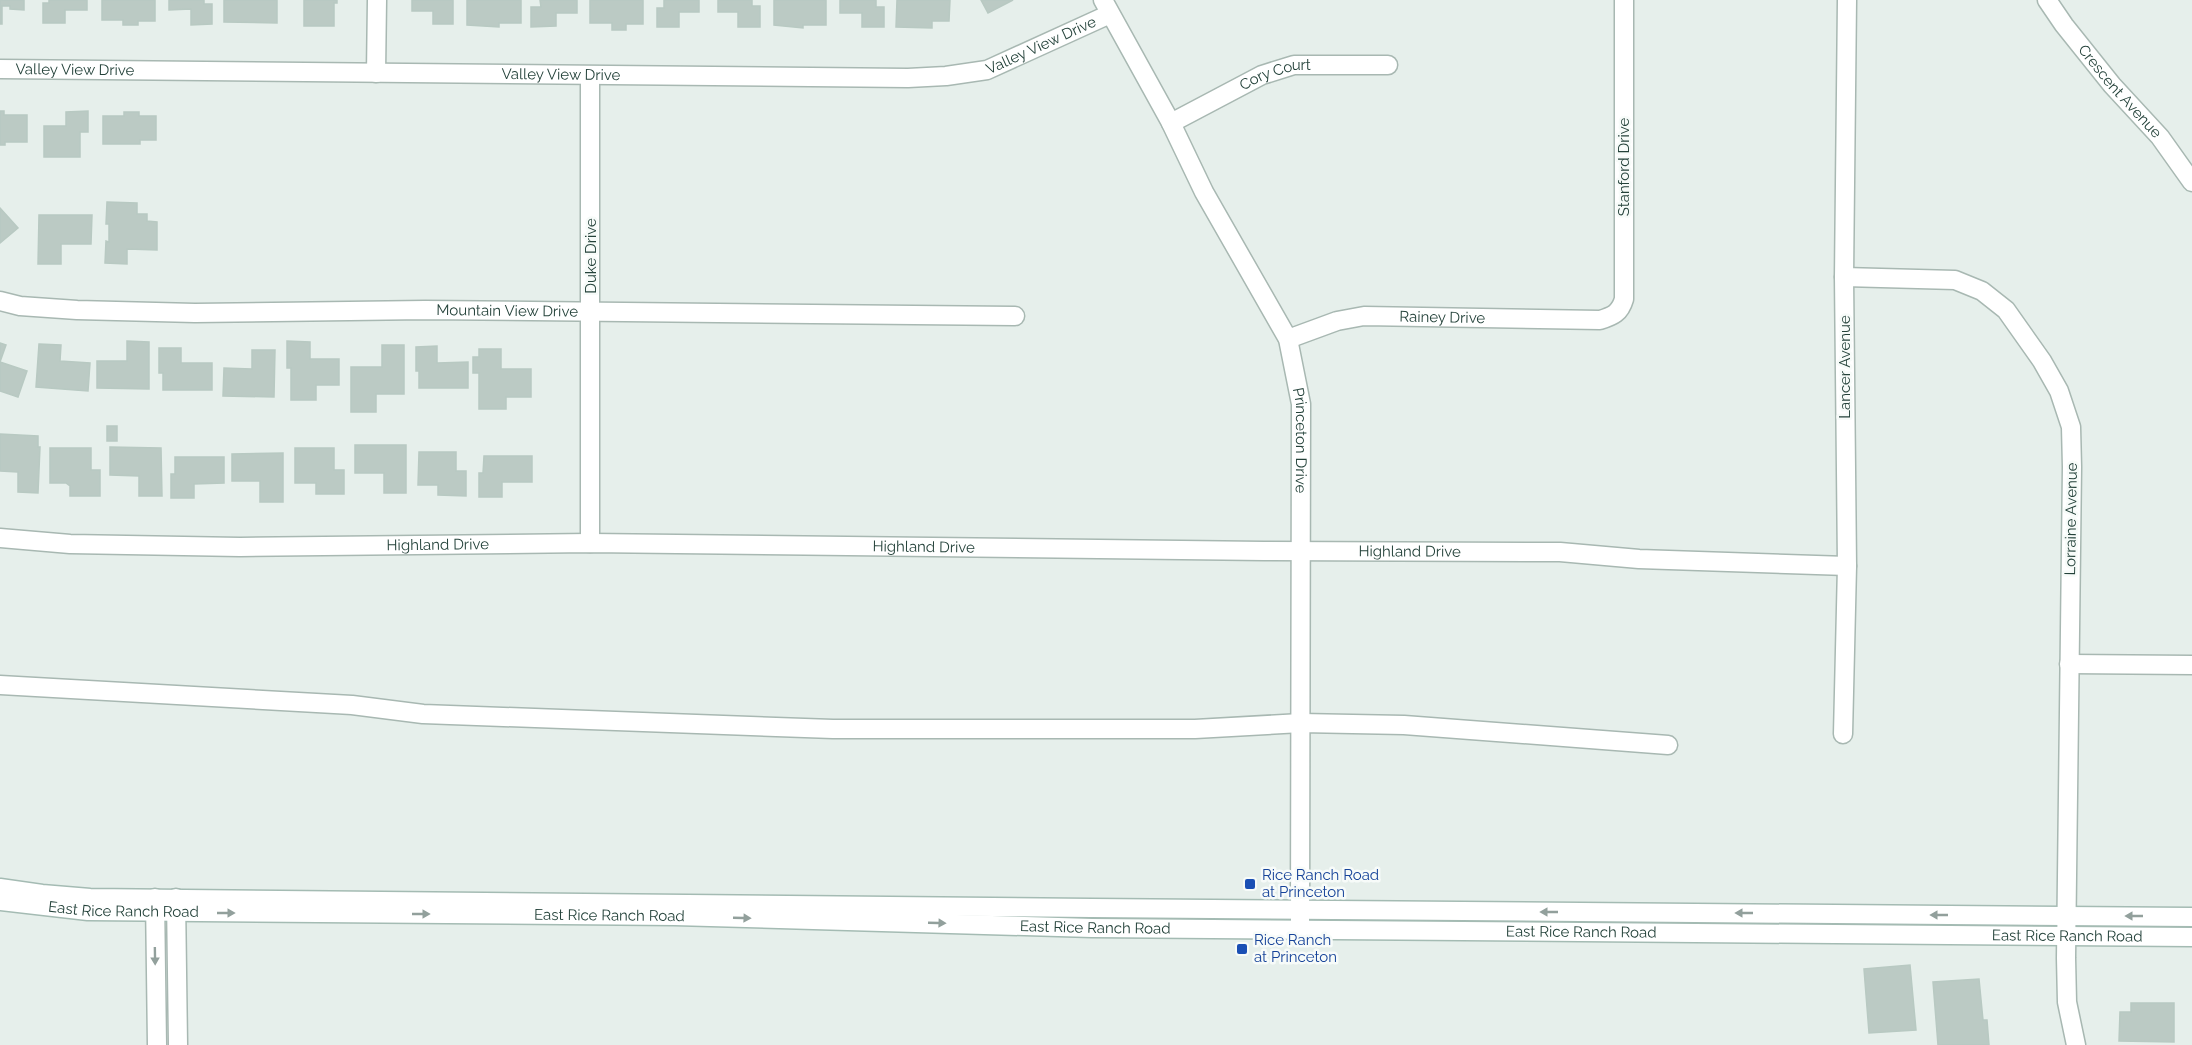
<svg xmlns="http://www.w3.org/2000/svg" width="2192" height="1045" viewBox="0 0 2192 1045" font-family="Raleway,sans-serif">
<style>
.building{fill:#bbcac4;stroke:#b8c9c2;stroke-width:1.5}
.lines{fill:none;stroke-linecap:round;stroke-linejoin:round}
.minor-casing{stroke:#a8b8b2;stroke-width:21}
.secondary-casing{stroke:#a4bbb3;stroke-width:21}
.minor{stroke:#fff;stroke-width:18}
.secondary{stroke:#fff;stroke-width:18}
.oneway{fill:#92a09c}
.transit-dot{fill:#1a4fb4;stroke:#f7fbf9;stroke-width:2}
.labels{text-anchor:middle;stroke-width:5;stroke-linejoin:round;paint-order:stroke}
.street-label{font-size:15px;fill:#24423a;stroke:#f7fbf9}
.transit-label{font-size:15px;fill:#164399;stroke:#f7fbf9;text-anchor:start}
</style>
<rect width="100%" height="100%" fill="#e6efeb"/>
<path class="building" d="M 0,0 L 24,0 L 24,10 L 10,9 L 10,6 L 2,6 L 2,24 L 0,24 Z
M 49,0 L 87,0 L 87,10 L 65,10 L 65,23 L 43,23 L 43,3 L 49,3 Z
M 102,0 L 155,0 L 155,21 L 138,21 L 138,25 L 123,25 L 123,20 L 102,20 Z
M 169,0 L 204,0 L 204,4 L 212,4 L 212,24 L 191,25 L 191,9 L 169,10 Z
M 224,0 L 277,0 L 277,23 L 224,22 Z
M 304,0 L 337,0 L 337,3 L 334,3 L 334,26 L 304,26 Z
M 412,0 L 453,0 L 453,24 L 433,24 L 433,11 L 412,11 Z
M 467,0 L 521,0 L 521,23 L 499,23 L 499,27 L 467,25 Z
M 540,0 L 577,0 L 577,13 L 556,13 L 556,26 L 531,27 L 531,7 L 541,7 Z
M 590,0 L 643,0 L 643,24 L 626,24 L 626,30 L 612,30 L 612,23 L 590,23 Z
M 664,0 L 699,0 L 699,12 L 679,12 L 679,27 L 657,27 L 657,8 L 664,8 Z
M 718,0 L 752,0 L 752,6 L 760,6 L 760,27 L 738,27 L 738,12 L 718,12 Z
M 774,0 L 826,0 L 826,25 L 803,25 L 803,28 L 774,25 Z
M 840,0 L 876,0 L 876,7 L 884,7 L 884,27 L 862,27 L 862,13 L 840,13 Z
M 897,0 L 950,0 L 949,21 L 932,21 L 932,28 L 896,27 Z
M 981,0 L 1013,0 L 988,13 Z
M 0,111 L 4,111 L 4,115 L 27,115 L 27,142 L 5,142 L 5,145 L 0,145 Z
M 88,111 L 88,132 L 80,132 L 80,157 L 44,157 L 44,126 L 66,126 L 66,112 Z
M 124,112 L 139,112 L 139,116 L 156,116 L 156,140 L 140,140 L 140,144 L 103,144 L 103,116 L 124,116 Z
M 107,202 L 137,203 L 137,214 L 147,214 L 147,221 L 157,222 L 157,250 L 127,249 L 127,264 L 105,263 L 106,241 L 109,242 L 109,224 L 106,224 Z
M 0,208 L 18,228 L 0,243 Z
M 39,215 L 92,215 L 91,244 L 61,244 L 61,264 L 38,264 Z
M 127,341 L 149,342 L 149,389 L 97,388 L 97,361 L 127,361 Z
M 287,341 L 310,342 L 310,359 L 339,359 L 339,385 L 316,385 L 316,400 L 291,400 L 291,368 L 287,368 Z
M 0,343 L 6,345 L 0,362 L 27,371 L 18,397 L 0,391 Z
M 39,344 L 61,345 L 60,361 L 90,363 L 88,391 L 36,387 Z
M 382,345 L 404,345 L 404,394 L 376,394 L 376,412 L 351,412 L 351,367 L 382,367 Z
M 437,346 L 437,363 L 468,362 L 468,388 L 419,388 L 419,371 L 416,371 L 416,347 Z
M 159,348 L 181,348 L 181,363 L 212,363 L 212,390 L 163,390 L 163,373 L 159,373 Z
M 479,349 L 501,349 L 501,369 L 531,369 L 531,397 L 506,397 L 506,409 L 479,409 L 479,373 L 473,373 L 473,357 L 479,357 Z
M 252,350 L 275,350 L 274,397 L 223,396 L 224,368 L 252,369 Z
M 107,426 L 117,426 L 117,441 L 107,441 Z
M 0,434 L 38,436 L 38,447 L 40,447 L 38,493 L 18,492 L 18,472 L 0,471 Z
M 355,445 L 406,445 L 406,493 L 384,493 L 384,473 L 355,473 Z
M 110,447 L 161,448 L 162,496 L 139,496 L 139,476 L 110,475 Z
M 50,448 L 91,448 L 91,470 L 100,470 L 100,496 L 70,496 L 70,486 L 66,483 L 50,483 Z
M 295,448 L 334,448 L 334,470 L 344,470 L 344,494 L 316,494 L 316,483 L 295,483 Z
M 419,452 L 456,452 L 456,471 L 466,471 L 466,496 L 438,495 L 438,485 L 418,485 Z
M 283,453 L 283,502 L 260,502 L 260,481 L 232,481 L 232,454 Z
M 484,456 L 532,456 L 532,482 L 502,482 L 502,497 L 479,497 L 479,473 L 483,473 Z
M 175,457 L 224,457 L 224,483 L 194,484 L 194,498 L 171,498 L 171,474 L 175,474 Z
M 1910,965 L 1916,1030 L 1869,1033 L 1864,969 Z
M 1979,979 L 1983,1020 L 1987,1020 L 1989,1045 L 1938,1045 L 1933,982 Z
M 2131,1003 L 2174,1003 L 2174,1042 L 2119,1041 L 2120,1012 L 2131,1012 Z"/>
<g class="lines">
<g class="minor-casing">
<g id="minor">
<path id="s1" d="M 1103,0 L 1171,123 L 1204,192 L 1288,339 L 1301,404 L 1300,929"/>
<path id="s2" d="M 2047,0 L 2064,25 L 2112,85 L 2160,137 L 2192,182"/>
<path id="s3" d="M 0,69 L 908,78 L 946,76 L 987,70 L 1110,14"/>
<path d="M 376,73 L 377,0"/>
<path id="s4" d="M 1171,123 L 1262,75 L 1294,65 L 1388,65"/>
<path d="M 1844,277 L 1955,280 L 1982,291 L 2006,310 L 2042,361 L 2059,391 L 2071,427 L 2072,467 L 2066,958 L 2067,1002 L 2076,1045"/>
<path id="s5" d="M 0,301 L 20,306 L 77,310 L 195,313 L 425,310 L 1015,316"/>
<path id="s6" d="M 1288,339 L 1337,321 L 1364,316 L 1600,320 C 1613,316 1620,313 1624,299 L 1624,0"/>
<path id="s7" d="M 0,538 L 70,544 L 240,547 L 590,543 L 1264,551 L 1560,552 L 1639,559 L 1847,566"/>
<path d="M 590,543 L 590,76"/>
<path d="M 2069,664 L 2192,665"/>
<path d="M 0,685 L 352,705 L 423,714 L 833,729 L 1195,729 L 1301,723 L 1404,725 L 1668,745"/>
<path d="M 1843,734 L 1847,566 L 1844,277 L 1847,0"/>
<path d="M 155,898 L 157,1045"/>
<path d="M 176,898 L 178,1045"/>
</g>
</g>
<g class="secondary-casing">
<g id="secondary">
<path d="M 0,888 L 42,894 L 90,898 L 1092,908 L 2192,917"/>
<path id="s8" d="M 0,901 L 88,911 L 674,916 L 1092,928 L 2192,937"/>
</g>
</g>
<use href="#minor" class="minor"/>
<use href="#secondary" class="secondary"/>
</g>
<defs><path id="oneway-solid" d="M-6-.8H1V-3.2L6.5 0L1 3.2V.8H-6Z" transform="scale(1.5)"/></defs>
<g class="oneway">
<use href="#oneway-solid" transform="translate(1549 912) rotate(-180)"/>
<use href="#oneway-solid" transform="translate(226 913)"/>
<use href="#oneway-solid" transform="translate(1744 913) rotate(-180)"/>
<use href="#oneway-solid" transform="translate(421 914)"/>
<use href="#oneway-solid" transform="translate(1939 915) rotate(-180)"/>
<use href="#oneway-solid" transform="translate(2134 916) rotate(-180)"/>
<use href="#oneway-solid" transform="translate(742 918) rotate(2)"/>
<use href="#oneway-solid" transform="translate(937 923) rotate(2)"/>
<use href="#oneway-solid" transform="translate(155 956) rotate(89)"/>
</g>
<g class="transit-dot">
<rect x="1244" y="878" width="12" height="12" rx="3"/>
<rect x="1236" y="943" width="12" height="12" rx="3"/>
</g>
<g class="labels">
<g class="street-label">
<text dy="5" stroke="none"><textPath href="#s3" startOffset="1047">Valley View Drive</textPath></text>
<text dy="5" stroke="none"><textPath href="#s3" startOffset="75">Valley View Drive</textPath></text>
<text dy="5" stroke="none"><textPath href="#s3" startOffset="561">Valley View Drive</textPath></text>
<text dy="5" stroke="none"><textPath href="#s4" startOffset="116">Cory Court</textPath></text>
<text dy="5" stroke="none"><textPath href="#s2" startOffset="117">Crescent Avenue</textPath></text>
<text transform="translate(1624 167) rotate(-90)" y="5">Stanford Drive</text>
<text transform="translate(591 256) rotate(-90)" y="5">Duke Drive</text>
<text dy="5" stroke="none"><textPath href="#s5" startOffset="508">Mountain View Drive</textPath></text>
<text dy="5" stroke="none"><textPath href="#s6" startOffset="158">Rainey Drive</textPath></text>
<text transform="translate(1845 367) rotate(-90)" y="5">Lancer Avenue</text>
<text dy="5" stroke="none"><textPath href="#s1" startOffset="489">Princeton Drive</textPath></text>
<text transform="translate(2071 519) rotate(-89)" y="5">Lorraine Avenue</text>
<text dy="5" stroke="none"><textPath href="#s7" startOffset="438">Highland Drive</textPath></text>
<text dy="5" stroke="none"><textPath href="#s7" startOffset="924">Highland Drive</textPath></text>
<text dy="5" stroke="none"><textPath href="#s7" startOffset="1410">Highland Drive</textPath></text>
<text dy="5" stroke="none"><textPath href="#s8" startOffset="124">East Rice Ranch Road</textPath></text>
<text dy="5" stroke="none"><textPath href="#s8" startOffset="610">East Rice Ranch Road</textPath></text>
<text dy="5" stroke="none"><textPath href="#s8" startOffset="1096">East Rice Ranch Road</textPath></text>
<text dy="5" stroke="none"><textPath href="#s8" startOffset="1582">East Rice Ranch Road</textPath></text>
<text dy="5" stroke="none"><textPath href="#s8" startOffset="2068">East Rice Ranch Road</textPath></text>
</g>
<g class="transit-label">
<text x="1262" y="880">Rice Ranch Road<tspan x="1262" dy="17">at Princeton</tspan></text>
<text x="1254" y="945">Rice Ranch<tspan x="1254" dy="17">at Princeton</tspan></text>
</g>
</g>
</svg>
